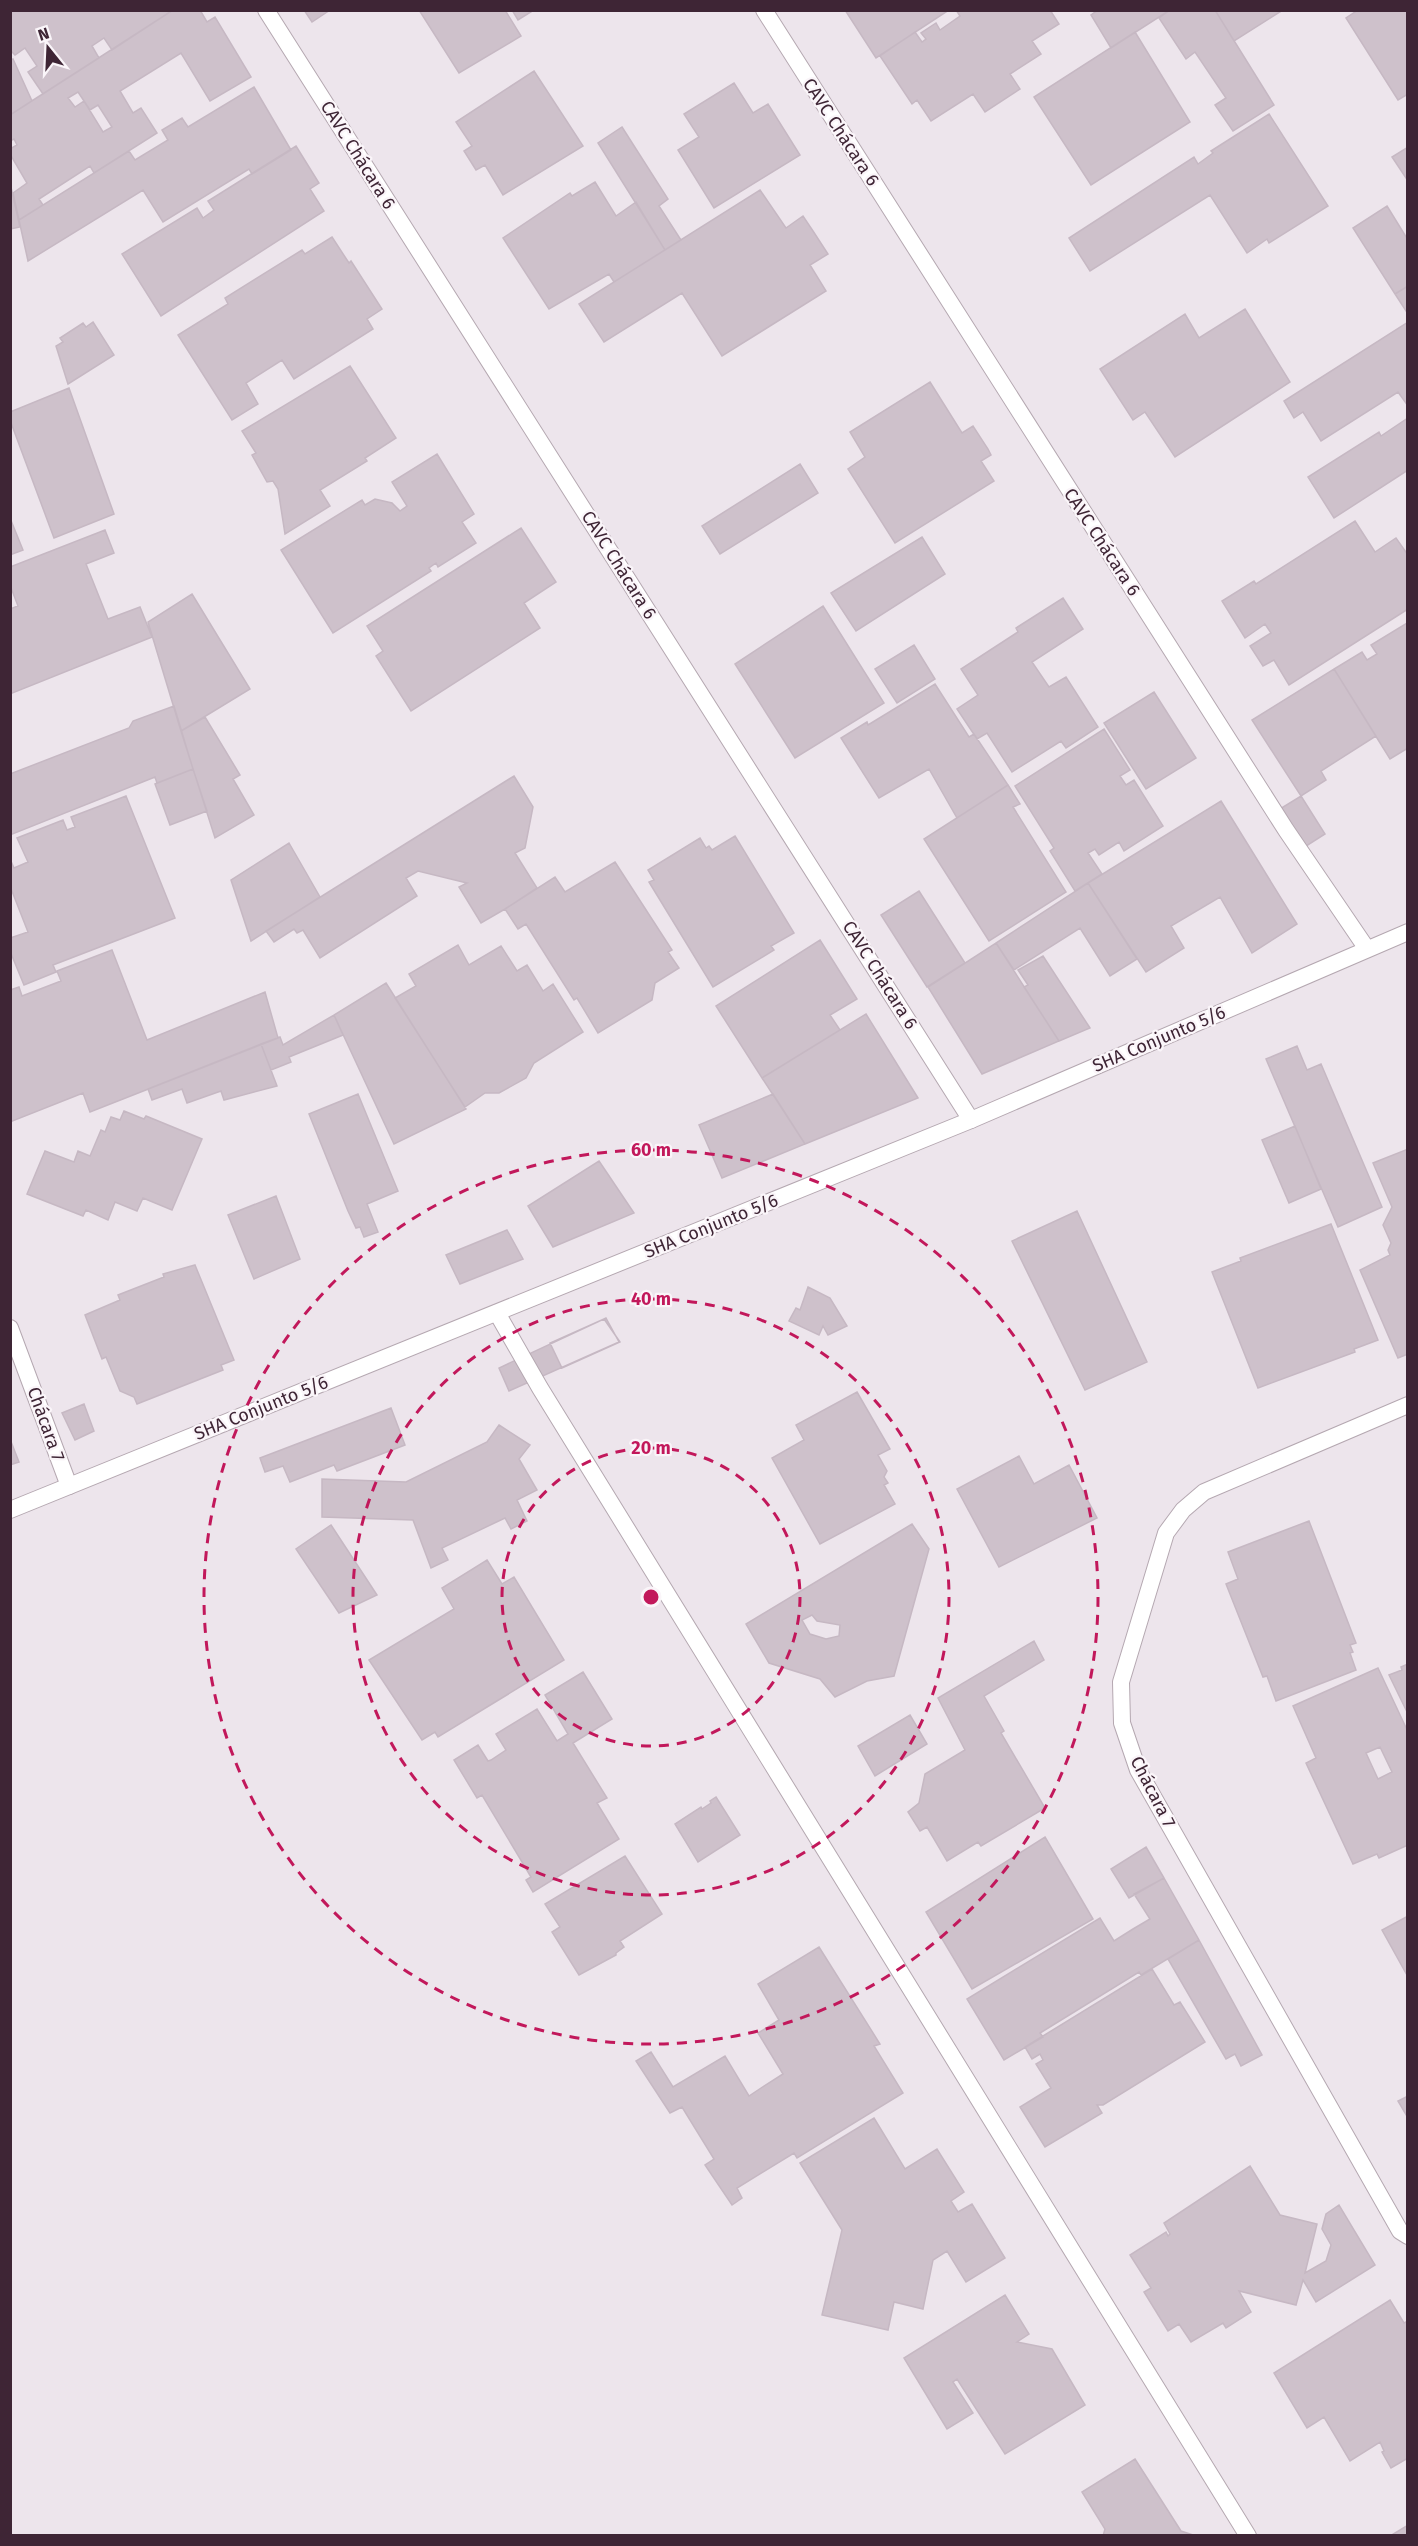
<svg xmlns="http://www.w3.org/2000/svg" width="1418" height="2546" viewBox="0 0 1418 2546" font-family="'Fira Sans',sans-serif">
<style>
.building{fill:#cec1cb;stroke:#c6b8c3;stroke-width:1.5;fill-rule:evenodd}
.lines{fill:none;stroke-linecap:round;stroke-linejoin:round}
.minor-casing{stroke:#b5a8b1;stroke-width:18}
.tertiary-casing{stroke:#b5a8b1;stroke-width:18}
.minor{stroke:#fff;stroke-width:16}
.tertiary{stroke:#fff;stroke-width:16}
.ring{fill:none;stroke:#c2185b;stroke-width:3;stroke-dasharray:10 8}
.labels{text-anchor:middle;stroke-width:4.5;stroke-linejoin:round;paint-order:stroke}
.street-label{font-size:18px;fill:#3e2535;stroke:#faf5f9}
.centre{fill:#c2185b;stroke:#faf5f9;stroke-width:3}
.ring-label{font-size:18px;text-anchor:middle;font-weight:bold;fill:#c2185b;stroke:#faf5f9;stroke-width:4.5;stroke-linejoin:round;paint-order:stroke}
</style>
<rect width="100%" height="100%" fill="#ede5ec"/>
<path class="building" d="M 10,10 L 173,10 L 112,50 L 104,38 L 92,46 L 99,58 L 43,94 L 28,72 L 37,66 L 25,48 L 15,55 L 10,50 Z
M 173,10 L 200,10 L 207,22 L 215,17 L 251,77 L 210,101 L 181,53 L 120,91 L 133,113 L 141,108 L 157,133 L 94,173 L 90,166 L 39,199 L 43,205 L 19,220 L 13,193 L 27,183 L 10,154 L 10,149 L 17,145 L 14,139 L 10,141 L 10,115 ZM 78,92 L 90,110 L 98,105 L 112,127 L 103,132 L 84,101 L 75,107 L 68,98 Z
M 304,10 L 330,10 L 312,22 Z
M 419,10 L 505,10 L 521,36 L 459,73 Z
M 512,10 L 534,10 L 518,20 Z
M 845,10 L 949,10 L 876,58 Z
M 1050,10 L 1059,24 L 1032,41 L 1041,54 L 1010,74 L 1020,89 L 985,112 L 973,94 L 931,121 L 917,100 L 912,104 L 880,56 L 915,32 L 922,42 L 926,39 L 921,33 L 936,23 L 940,30 L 960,16 L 956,10 Z
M 1098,10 L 1170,10 L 1111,48 L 1091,15 Z
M 1170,10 L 1215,10 L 1274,105 L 1233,131 L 1215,105 L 1226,98 L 1195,52 L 1186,59 L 1159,18 Z
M 1215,10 L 1283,10 L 1234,41 Z
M 1358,10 L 1408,10 L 1408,94 L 1398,100 L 1346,18 Z
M 1135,32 L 1190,122 L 1091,185 L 1034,97 Z
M 13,59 L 32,101 L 10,115 L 10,60 Z
M 534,71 L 583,146 L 503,195 L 485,165 L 476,170 L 464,151 L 472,146 L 456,122 Z
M 734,83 L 753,113 L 768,104 L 800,155 L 714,208 L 678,150 L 699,137 L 684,114 Z
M 254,87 L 291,150 L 252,174 L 249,169 L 163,222 L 143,190 L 28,261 L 19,220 L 129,151 L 135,160 L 168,140 L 162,130 L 182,118 L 188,127 Z
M 1269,114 L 1328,206 L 1269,243 L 1267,239 L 1247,253 L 1210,195 L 1090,271 L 1069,238 L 1194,157 L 1198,164 L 1213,153 L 1211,151 Z
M 622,127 L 668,199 L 659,206 L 681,240 L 665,250 L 598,143 Z
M 296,146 L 319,183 L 310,189 L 324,211 L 161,316 L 122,254 L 197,208 L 203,218 L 214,210 L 208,201 Z
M 1408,147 L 1408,181 L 1392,157 Z
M 595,182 L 616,216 L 636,202 L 665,250 L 614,282 L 609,274 L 549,309 L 503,238 L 570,193 L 572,196 Z
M 10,183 L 20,227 L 10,229 Z
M 760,190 L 786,228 L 803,216 L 813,231 L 828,254 L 810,265 L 826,291 L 722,356 L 682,293 L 604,342 L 579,304 Z
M 1387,206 L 1408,240 L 1408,286 L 1395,294 L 1353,228 Z
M 332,237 L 349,263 L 351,261 L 382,309 L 367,319 L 373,329 L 294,379 L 282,360 L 246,383 L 258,404 L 232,420 L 178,335 L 228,304 L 225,298 L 302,250 L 305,254 Z
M 1408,286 L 1408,314 L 1395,294 Z
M 1245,309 L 1290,382 L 1175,457 L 1145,412 L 1133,420 L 1100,369 L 1185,314 L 1199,338 Z
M 93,322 L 114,355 L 68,384 L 56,346 L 63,342 L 60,338 L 83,323 L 86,327 Z
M 1408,322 L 1408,406 L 1398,392 L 1321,441 L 1303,412 L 1294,418 L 1284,401 Z
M 350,366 L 396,438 L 365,458 L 367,461 L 320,490 L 330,506 L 285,534 L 278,489 L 273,481 L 267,482 L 252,455 L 256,453 L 242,431 Z
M 930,382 L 962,433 L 973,426 L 988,449 L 991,455 L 981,461 L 994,481 L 895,543 L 848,469 L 865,457 L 850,432 Z
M 69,388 L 114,514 L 54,538 L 10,420 L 10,412 Z
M 1408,418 L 1408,470 L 1334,518 L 1308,477 L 1379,432 L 1381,436 Z
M 437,454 L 474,514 L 462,522 L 476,543 L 438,567 L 436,563 L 429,568 L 431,571 L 333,633 L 281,550 L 362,500 L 365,505 L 375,499 L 392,503 L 400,511 L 407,506 L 392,482 Z
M 800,464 L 818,493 L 720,554 L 702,526 Z
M 10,518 L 23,550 L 10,555 Z
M 1355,521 L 1375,552 L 1396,538 L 1408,555 L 1408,609 L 1289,685 L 1274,660 L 1263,666 L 1250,646 L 1271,633 L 1265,624 L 1245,638 L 1222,601 L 1254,581 L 1256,584 Z
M 521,528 L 556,582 L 524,603 L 540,628 L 411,711 L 376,656 L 383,651 L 367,626 Z
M 105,530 L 114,553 L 86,564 L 108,619 L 140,607 L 152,637 L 10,694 L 10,609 L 18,606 L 10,585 L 10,567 Z
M 922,537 L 945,574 L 856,631 L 831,593 Z
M 192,594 L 250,689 L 181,731 L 148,622 Z
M 1063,598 L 1083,629 L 1032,662 L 1049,687 L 1066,677 L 1098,727 L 1066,748 L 1061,741 L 1012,772 L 987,733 L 977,739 L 957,709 L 978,695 L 961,669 L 1018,632 L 1016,628 Z
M 823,606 L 884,703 L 795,758 L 735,664 Z
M 1407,623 L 1408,748 L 1390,759 L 1334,669 L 1362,652 L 1367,660 L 1377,654 L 1371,645 Z
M 914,645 L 935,679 L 897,703 L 875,669 Z
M 1334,669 L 1376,736 L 1321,771 L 1326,780 L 1301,796 L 1252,720 Z
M 935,684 L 969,737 L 974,734 L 1008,785 L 957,818 L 929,769 L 879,798 L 841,738 L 867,722 L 868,725 Z
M 1154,692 L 1196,758 L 1146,789 L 1104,723 Z
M 174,706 L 193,769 L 157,783 L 155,777 L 10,835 L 10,774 L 129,728 L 133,721 Z
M 205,717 L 240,775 L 233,779 L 254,815 L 215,838 L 181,731 Z
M 1104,729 L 1130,770 L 1120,776 L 1126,785 L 1134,780 L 1163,826 L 1124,851 L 1119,842 L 1099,855 L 1095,849 L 1088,853 L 1102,874 L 1075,891 L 1050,851 L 1054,848 L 1015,786 Z
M 193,769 L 207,811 L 170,825 L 155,784 Z
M 514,776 L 533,807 L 525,848 L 515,853 L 537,888 L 505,909 L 481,923 L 459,887 L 467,883 L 418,871 L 406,878 L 417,896 L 320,958 L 303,930 L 297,933 L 294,929 L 274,942 L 266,931 Z
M 1008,785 L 1020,804 L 1013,807 L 1066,892 L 989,941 L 924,839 Z
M 126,796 L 175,918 L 53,965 L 56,972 L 24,985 L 10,951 L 10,938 L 28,932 L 10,886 L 10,859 L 14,868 L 28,862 L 17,838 L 63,820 L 67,830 L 75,827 L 71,817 Z
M 1301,796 L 1325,834 L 1300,850 L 1275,812 Z
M 1221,801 L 1297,924 L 1252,953 L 1220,897 L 1171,926 L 1184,948 L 1146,972 L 1088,883 Z
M 735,836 L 794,933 L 771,946 L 774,950 L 713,987 L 649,882 L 654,880 L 648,870 L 700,838 L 706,848 L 709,846 L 712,850 Z
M 289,843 L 320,897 L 251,941 L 231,880 Z
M 615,862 L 672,950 L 668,952 L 679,968 L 655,983 L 652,1000 L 598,1033 L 577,998 L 574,1000 L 526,924 L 518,929 L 505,909 L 555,877 L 565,892 Z
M 1088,883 L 1137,959 L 1110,976 L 1080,928 L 1014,970 L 996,943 Z
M 919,891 L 965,963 L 927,987 L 881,915 Z
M 820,940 L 857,999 L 830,1015 L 840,1030 L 762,1078 L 716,1006 Z
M 996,943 L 1059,1041 L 982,1074 L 928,987 Z
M 458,945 L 469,965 L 501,946 L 517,971 L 527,965 L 543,991 L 553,984 L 583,1032 L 534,1063 L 526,1078 L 499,1093 L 485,1093 L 465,1107 L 395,998 L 416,986 L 409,974 Z
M 112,950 L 147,1040 L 265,992 L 278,1038 L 90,1112 L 83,1093 L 10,1122 L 10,990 L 19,987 L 22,996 L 61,981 L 57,971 Z
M 1043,956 L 1090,1028 L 1059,1041 L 1024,987 L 1028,985 L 1018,970 Z
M 386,983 L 466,1109 L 394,1144 L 334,1015 Z
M 866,1014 L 918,1098 L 805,1144 L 762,1078 Z
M 334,1015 L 343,1035 L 289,1057 L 291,1062 L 271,1070 L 261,1044 L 280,1037 L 283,1045 Z
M 261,1044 L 277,1086 L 224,1100 L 221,1091 L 187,1103 L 182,1089 L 152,1100 L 148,1089 Z
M 1297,1046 L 1307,1070 L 1321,1064 L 1382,1207 L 1338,1227 L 1266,1059 Z
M 358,1094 L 398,1191 L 367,1204 L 378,1232 L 364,1237 L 360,1227 L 356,1228 L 348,1211 L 309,1114 Z
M 773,1094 L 805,1144 L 722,1178 L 699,1125 Z
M 124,1111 L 144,1119 L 146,1116 L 202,1139 L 172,1210 L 143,1198 L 137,1211 L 115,1202 L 108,1220 L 86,1210 L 83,1216 L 27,1194 L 45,1151 L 74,1162 L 78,1151 L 90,1156 L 101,1130 L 105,1132 L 111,1117 L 120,1120 Z
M 1295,1126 L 1321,1189 L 1289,1203 L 1262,1140 Z
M 1408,1149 L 1408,1354 L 1398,1358 L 1360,1270 L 1390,1255 L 1388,1250 L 1391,1243 L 1383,1225 L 1392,1207 L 1373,1163 Z
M 599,1161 L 634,1213 L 553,1247 L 528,1206 Z
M 276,1196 L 300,1259 L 254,1279 L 228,1215 Z
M 1077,1211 L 1147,1362 L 1085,1390 L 1012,1241 Z
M 1331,1224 L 1378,1340 L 1354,1349 L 1355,1352 L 1258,1388 L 1212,1272 L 1241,1261 L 1240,1258 Z
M 507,1230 L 523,1259 L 460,1284 L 446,1255 Z
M 195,1265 L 234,1360 L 221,1365 L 223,1370 L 137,1404 L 134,1397 L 120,1391 L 106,1357 L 102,1359 L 85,1315 L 120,1300 L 118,1295 L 164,1277 L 163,1274 Z
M 808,1287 L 830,1298 L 847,1326 L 828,1335 L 823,1326 L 819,1335 L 789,1321 L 796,1308 L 800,1310 Z
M 606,1318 L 619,1342 L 509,1391 L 499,1368 Z
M 604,1319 L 620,1342 L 562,1368 L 550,1343 Z
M 857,1392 L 890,1449 L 878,1455 L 887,1471 L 884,1477 L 888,1483 L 884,1485 L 895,1504 L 820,1544 L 772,1458 L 804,1440 L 796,1425 Z
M 84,1404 L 94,1431 L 75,1440 L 62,1413 Z
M 391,1408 L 405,1445 L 337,1471 L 334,1465 L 290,1482 L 283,1466 L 265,1472 L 260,1458 Z
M 499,1425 L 530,1445 L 519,1459 L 537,1490 L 517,1500 L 527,1521 L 511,1529 L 505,1518 L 442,1548 L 448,1560 L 431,1568 L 413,1520 L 322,1517 L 322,1479 L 406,1482 L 487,1442 Z
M 10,1439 L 19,1462 L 10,1465 Z
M 1019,1456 L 1034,1484 L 1069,1465 L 1097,1518 L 999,1567 L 957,1489 Z
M 1309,1521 L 1356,1643 L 1350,1645 L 1353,1652 L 1350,1653 L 1356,1670 L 1276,1701 L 1267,1676 L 1263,1677 L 1226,1584 L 1238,1579 L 1228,1552 Z
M 912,1524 L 929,1549 L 894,1676 L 867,1681 L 835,1697 L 820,1679 L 769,1663 L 746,1624 ZM 812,1615 L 817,1621 L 840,1625 L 839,1636 L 826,1639 L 810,1634 L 802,1620 Z
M 331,1525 L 377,1595 L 339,1613 L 296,1549 Z
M 487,1560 L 502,1584 L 514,1577 L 564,1660 L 438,1737 L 435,1732 L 422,1740 L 369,1660 L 454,1609 L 442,1588 Z
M 1034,1641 L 1044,1660 L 984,1696 L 1004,1731 L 1001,1733 L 1045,1808 L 981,1846 L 978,1842 L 947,1861 L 927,1827 L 920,1831 L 908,1812 L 919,1803 L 925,1774 L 965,1750 L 938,1698 Z
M 1408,1664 L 1408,1714 L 1389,1675 L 1402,1670 L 1401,1667 Z
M 1378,1668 L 1408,1732 L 1408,1845 L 1379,1858 L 1377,1854 L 1353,1864 L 1306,1763 L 1316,1758 L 1293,1706 ZM 1380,1747 L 1392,1772 L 1378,1779 L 1366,1753 Z
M 583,1672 L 612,1719 L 573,1743 L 607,1798 L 597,1803 L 619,1839 L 533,1892 L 526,1880 L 531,1877 L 482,1795 L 477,1798 L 454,1760 L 478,1745 L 488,1761 L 491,1760 L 506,1750 L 496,1734 L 537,1709 L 557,1741 L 568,1734 L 545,1695 Z
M 910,1715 L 927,1744 L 875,1776 L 858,1746 Z
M 716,1797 L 740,1835 L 698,1862 L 675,1824 L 701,1807 L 702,1809 L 711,1803 L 710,1801 Z
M 1045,1837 L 1093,1919 L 972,1989 L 926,1912 Z
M 1146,1847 L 1164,1878 L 1129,1898 L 1111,1869 Z
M 625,1856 L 662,1914 L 620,1941 L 624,1947 L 616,1953 L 616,1955 L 579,1975 L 552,1932 L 560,1927 L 545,1904 Z
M 1164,1878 L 1199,1940 L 1141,1975 L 1139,1972 L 1040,2033 L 1043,2037 L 1004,2060 L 967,1999 L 1100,1918 L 1114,1941 L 1133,1929 L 1150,1919 L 1134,1894 Z
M 1408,1916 L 1408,1977 L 1382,1930 Z
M 1199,1940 L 1262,2055 L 1241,2066 L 1235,2054 L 1226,2059 L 1168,1959 Z
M 819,1947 L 880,2044 L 874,2046 L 903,2093 L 797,2158 L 794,2153 L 737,2188 L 742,2198 L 732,2205 L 705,2165 L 714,2159 L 682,2107 L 670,2113 L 636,2061 L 651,2052 L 673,2087 L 725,2056 L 749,2096 L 761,2088 L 783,2074 L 758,2033 L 779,2020 L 758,1984 Z
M 1152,1969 L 1174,2005 L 1180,2002 L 1205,2042 L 1103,2105 L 1097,2105 L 1102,2113 L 1045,2147 L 1020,2107 L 1051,2088 L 1036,2064 L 1043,2060 L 1040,2054 L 1032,2059 L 1025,2047 Z
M 1408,2096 L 1408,2118 L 1398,2101 Z
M 874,2118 L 905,2169 L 937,2149 L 964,2192 L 951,2201 L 958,2212 L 972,2204 L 1005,2258 L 966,2282 L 947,2251 L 933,2260 L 923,2309 L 894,2302 L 888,2330 L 822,2315 L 842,2230 L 800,2163 Z
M 1250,2166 L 1280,2215 L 1317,2224 L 1305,2273 L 1326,2261 L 1331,2245 L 1322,2229 L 1326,2214 L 1339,2205 L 1375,2265 L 1316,2302 L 1303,2280 L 1296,2305 L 1239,2291 L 1251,2312 L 1226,2328 L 1223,2323 L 1191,2342 L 1179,2324 L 1168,2331 L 1144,2292 L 1151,2288 L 1130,2255 L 1166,2232 L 1168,2236 L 1170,2234 L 1164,2223 Z
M 1005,2295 L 1029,2334 L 1017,2342 L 1052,2349 L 1085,2405 L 1005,2454 L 957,2379 L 953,2382 L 973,2413 L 947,2429 L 904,2358 Z
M 1390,2300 L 1404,2323 L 1408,2321 L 1408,2458 L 1391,2468 L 1382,2452 L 1384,2451 L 1380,2442 L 1350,2461 L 1324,2417 L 1307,2428 L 1274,2373 Z
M 1135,2459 L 1181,2531 L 1196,2536 L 1103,2536 L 1105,2529 L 1082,2492 Z
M 1408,2525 L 1408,2536 L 1390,2536 Z"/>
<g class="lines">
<g class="minor-casing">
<path id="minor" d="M 266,10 L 971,1120
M 764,10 L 1286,830 L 1367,949
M 497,1313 L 540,1388 L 1248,2536
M 10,1328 L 69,1486
M 1408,1405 L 1204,1492 L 1183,1510 L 1166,1533 L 1121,1682 L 1122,1723 L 1138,1770 L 1400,2231 L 1408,2236"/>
</g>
<g class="tertiary-casing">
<path id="tertiary" d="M 10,1510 L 971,1120 L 1408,932"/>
</g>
<use href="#minor" class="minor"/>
<use href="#tertiary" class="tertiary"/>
</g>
<g class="ring">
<circle cx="651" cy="1597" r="149"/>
<circle cx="651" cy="1597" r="298"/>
<circle cx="651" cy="1597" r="447"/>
</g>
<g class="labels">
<g class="street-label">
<text transform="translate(841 132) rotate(57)" y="6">CAVC Chácara 6</text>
<text transform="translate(358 155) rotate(58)" y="6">CAVC Chácara 6</text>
<text transform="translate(1102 542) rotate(57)" y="6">CAVC Chácara 6</text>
<text transform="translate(619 565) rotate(58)" y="6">CAVC Chácara 6</text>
<text transform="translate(880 975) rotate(58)" y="6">CAVC Chácara 6</text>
<text transform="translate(1159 1039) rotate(-23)" y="6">SHA Conjunto 5/6</text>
<text transform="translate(711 1226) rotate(-22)" y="6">SHA Conjunto 5/6</text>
<text transform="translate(261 1408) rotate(-22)" y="6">SHA Conjunto 5/6</text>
<text transform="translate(46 1424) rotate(70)" y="6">Chácara 7</text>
<text transform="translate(1153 1792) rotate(63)" y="6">Chácara 7</text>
</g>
</g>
<circle cx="651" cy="1597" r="9" class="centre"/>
<g class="ring-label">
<text x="651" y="1156">60 m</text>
<text x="651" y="1305">40 m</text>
<text x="651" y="1454">20 m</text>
</g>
<rect width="1418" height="2546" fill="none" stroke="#3e2535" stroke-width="24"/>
<g transform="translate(48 48) rotate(342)" stroke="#faf5f9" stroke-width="4.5" paint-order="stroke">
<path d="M0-4.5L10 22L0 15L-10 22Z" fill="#3e2535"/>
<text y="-9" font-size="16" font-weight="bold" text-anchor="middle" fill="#3e2535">N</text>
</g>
</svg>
